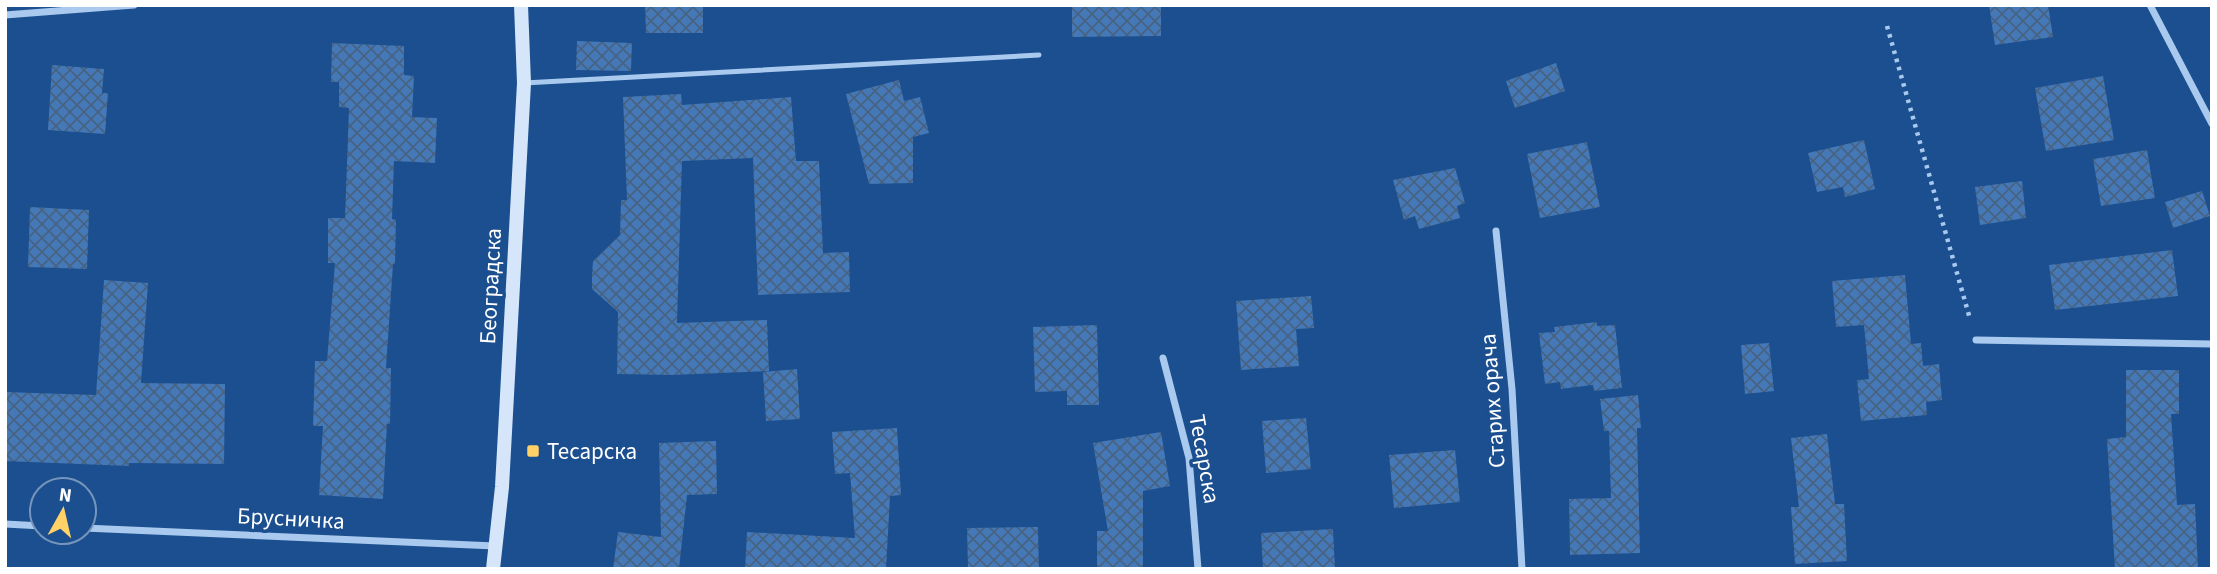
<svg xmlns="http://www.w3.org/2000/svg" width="2217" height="574" viewBox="0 0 2217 574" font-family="'Source Sans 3',sans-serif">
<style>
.building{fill:url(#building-cross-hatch)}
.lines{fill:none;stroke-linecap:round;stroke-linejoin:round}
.path{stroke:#a9c9ee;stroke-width:4.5;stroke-dasharray:3.5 5;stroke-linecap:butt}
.lane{stroke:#a9c9ee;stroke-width:5}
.street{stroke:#a9c9ee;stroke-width:7}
.secondary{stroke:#d6e6fa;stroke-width:14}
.poi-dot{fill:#ffd166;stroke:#1b4f8f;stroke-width:2.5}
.labels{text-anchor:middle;stroke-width:7;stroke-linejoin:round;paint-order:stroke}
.street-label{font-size:23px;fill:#fff;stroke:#1b4f8f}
.poi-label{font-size:23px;fill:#fff;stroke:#1b4f8f;text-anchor:start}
</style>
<defs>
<pattern id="building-cross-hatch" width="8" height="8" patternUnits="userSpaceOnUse" patternTransform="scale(1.75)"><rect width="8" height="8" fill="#4478b7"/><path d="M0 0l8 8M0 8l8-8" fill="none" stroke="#486282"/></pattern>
</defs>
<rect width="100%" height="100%" fill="#1b4f8f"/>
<path class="building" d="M 645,5 L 703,5 L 703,33 L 646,33 Z
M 1072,5 L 1161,5 L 1161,36 L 1072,37 Z
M 1989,5 L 2048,5 L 2053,37 L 1995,45 Z
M 577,41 L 632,43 L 631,71 L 576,70 Z
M 332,43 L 404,46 L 404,75 L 414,76 L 412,117 L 437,118 L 435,163 L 394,161 L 392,219 L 396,220 L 395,264 L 393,264 L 386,368 L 391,368 L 390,424 L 387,424 L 383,499 L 319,495 L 323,426 L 313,426 L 315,361 L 327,361 L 335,263 L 328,263 L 328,218 L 345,218 L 349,108 L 339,107 L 339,82 L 331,82 Z
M 1556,63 L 1565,91 L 1515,108 L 1506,81 Z
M 52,65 L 104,69 L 102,93 L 108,93 L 105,134 L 48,130 Z
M 2103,76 L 2114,140 L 2046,151 L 2035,88 Z
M 899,80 L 904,101 L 920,97 L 929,133 L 913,137 L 913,183 L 869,184 L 846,94 Z
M 681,94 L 682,105 L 791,97 L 796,161 L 819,161 L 823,253 L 849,252 L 850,292 L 758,295 L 753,158 L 682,161 L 677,323 L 767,320 L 769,371 L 672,375 L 617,374 L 618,312 L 592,289 L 592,275 L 593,261 L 620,235 L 621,200 L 627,200 L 623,97 Z
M 1864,140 L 1875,189 L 1845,197 L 1843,187 L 1817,192 L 1808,153 Z
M 1587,142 L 1600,207 L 1540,218 L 1527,154 Z
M 2147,150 L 2155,198 L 2101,206 L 2093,159 Z
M 1455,168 L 1465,203 L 1457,206 L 1460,218 L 1419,229 L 1415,216 L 1404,220 L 1393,180 Z
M 2022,181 L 2026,218 L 1980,225 L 1975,187 Z
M 2202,191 L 2210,216 L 2173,228 L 2165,202 Z
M 30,207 L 89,210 L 87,269 L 28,267 Z
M 2172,250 L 2178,296 L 2055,310 L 2049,265 Z
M 1905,275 L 1911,344 L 1921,343 L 1923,366 L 1939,364 L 1942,400 L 1926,402 L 1927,415 L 1861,421 L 1857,380 L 1869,379 L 1864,325 L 1836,327 L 1832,281 Z
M 104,280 L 148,283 L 141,383 L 225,384 L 224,464 L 129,463 L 129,466 L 5,461 L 5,392 L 96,395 Z
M 1311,296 L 1314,328 L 1296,329 L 1299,366 L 1241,370 L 1236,301 Z
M 1597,322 L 1597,326 L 1615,325 L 1622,388 L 1594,391 L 1593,385 L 1561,389 L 1560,382 L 1545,384 L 1539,333 L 1555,332 L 1554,327 Z
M 1097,325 L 1099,405 L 1067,405 L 1067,391 L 1035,392 L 1033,327 Z
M 1769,343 L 1774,391 L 1745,394 L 1741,345 Z
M 797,369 L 800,419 L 766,421 L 763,372 Z
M 2126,370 L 2179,370 L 2179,414 L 2171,414 L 2177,505 L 2195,504 L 2198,569 L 2115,569 L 2107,439 L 2126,437 Z
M 1638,395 L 1641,428 L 1637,428 L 1640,553 L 1570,555 L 1569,499 L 1611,498 L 1609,431 L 1604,431 L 1600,399 Z
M 1306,418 L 1311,469 L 1266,473 L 1262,421 Z
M 897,428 L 901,495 L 890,496 L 886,569 L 745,569 L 747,532 L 855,538 L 850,473 L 835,474 L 832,432 Z
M 1161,432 L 1170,486 L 1143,491 L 1143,569 L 1097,569 L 1097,531 L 1108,531 L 1093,443 Z
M 1827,434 L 1835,504 L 1844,504 L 1847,561 L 1795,564 L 1791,507 L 1799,507 L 1791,438 Z
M 716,441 L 717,494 L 687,495 L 679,569 L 613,569 L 618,532 L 661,537 L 659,443 Z
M 1455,450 L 1460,502 L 1394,508 L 1389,455 Z
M 1038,527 L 1039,569 L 968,569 L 967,528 Z
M 1333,529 L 1335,569 L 1263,569 L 1261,533 Z"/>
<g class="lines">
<path class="path" d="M 1887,26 L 1970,319"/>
<path class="lane" d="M 524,83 L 1039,55"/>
<path class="street" d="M 2150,5 L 2212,124
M 5,15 L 134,5
M 1496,231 L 1512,389 L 1522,569
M 1976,340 L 2212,344
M 1163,358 L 1189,458 L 1198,569
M 5,524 L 42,526
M 84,528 L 495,546"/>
<path class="secondary" d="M 493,569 L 502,487 L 524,83 L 521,5"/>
</g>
<rect class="poi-dot" x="526" y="444" width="14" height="14" rx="3.5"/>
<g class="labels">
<g class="street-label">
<text transform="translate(490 286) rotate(-87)" y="8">Београдска</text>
<text transform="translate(1492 401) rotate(-94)" y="8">Старих орача</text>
<text transform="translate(1205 459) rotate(80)" y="8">Тесарска</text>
<text transform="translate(291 518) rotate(3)" y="8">Брусничка</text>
</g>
<g class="poi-label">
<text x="547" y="459">Тесарска</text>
</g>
</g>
<rect width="2217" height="574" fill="none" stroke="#ffffff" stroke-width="14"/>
<g transform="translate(63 511) rotate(8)"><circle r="33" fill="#1b4f8f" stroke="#7695bc" stroke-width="2"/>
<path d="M0-5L12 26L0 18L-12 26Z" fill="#ffd166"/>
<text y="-10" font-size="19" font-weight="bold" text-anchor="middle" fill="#ffffff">N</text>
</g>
</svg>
